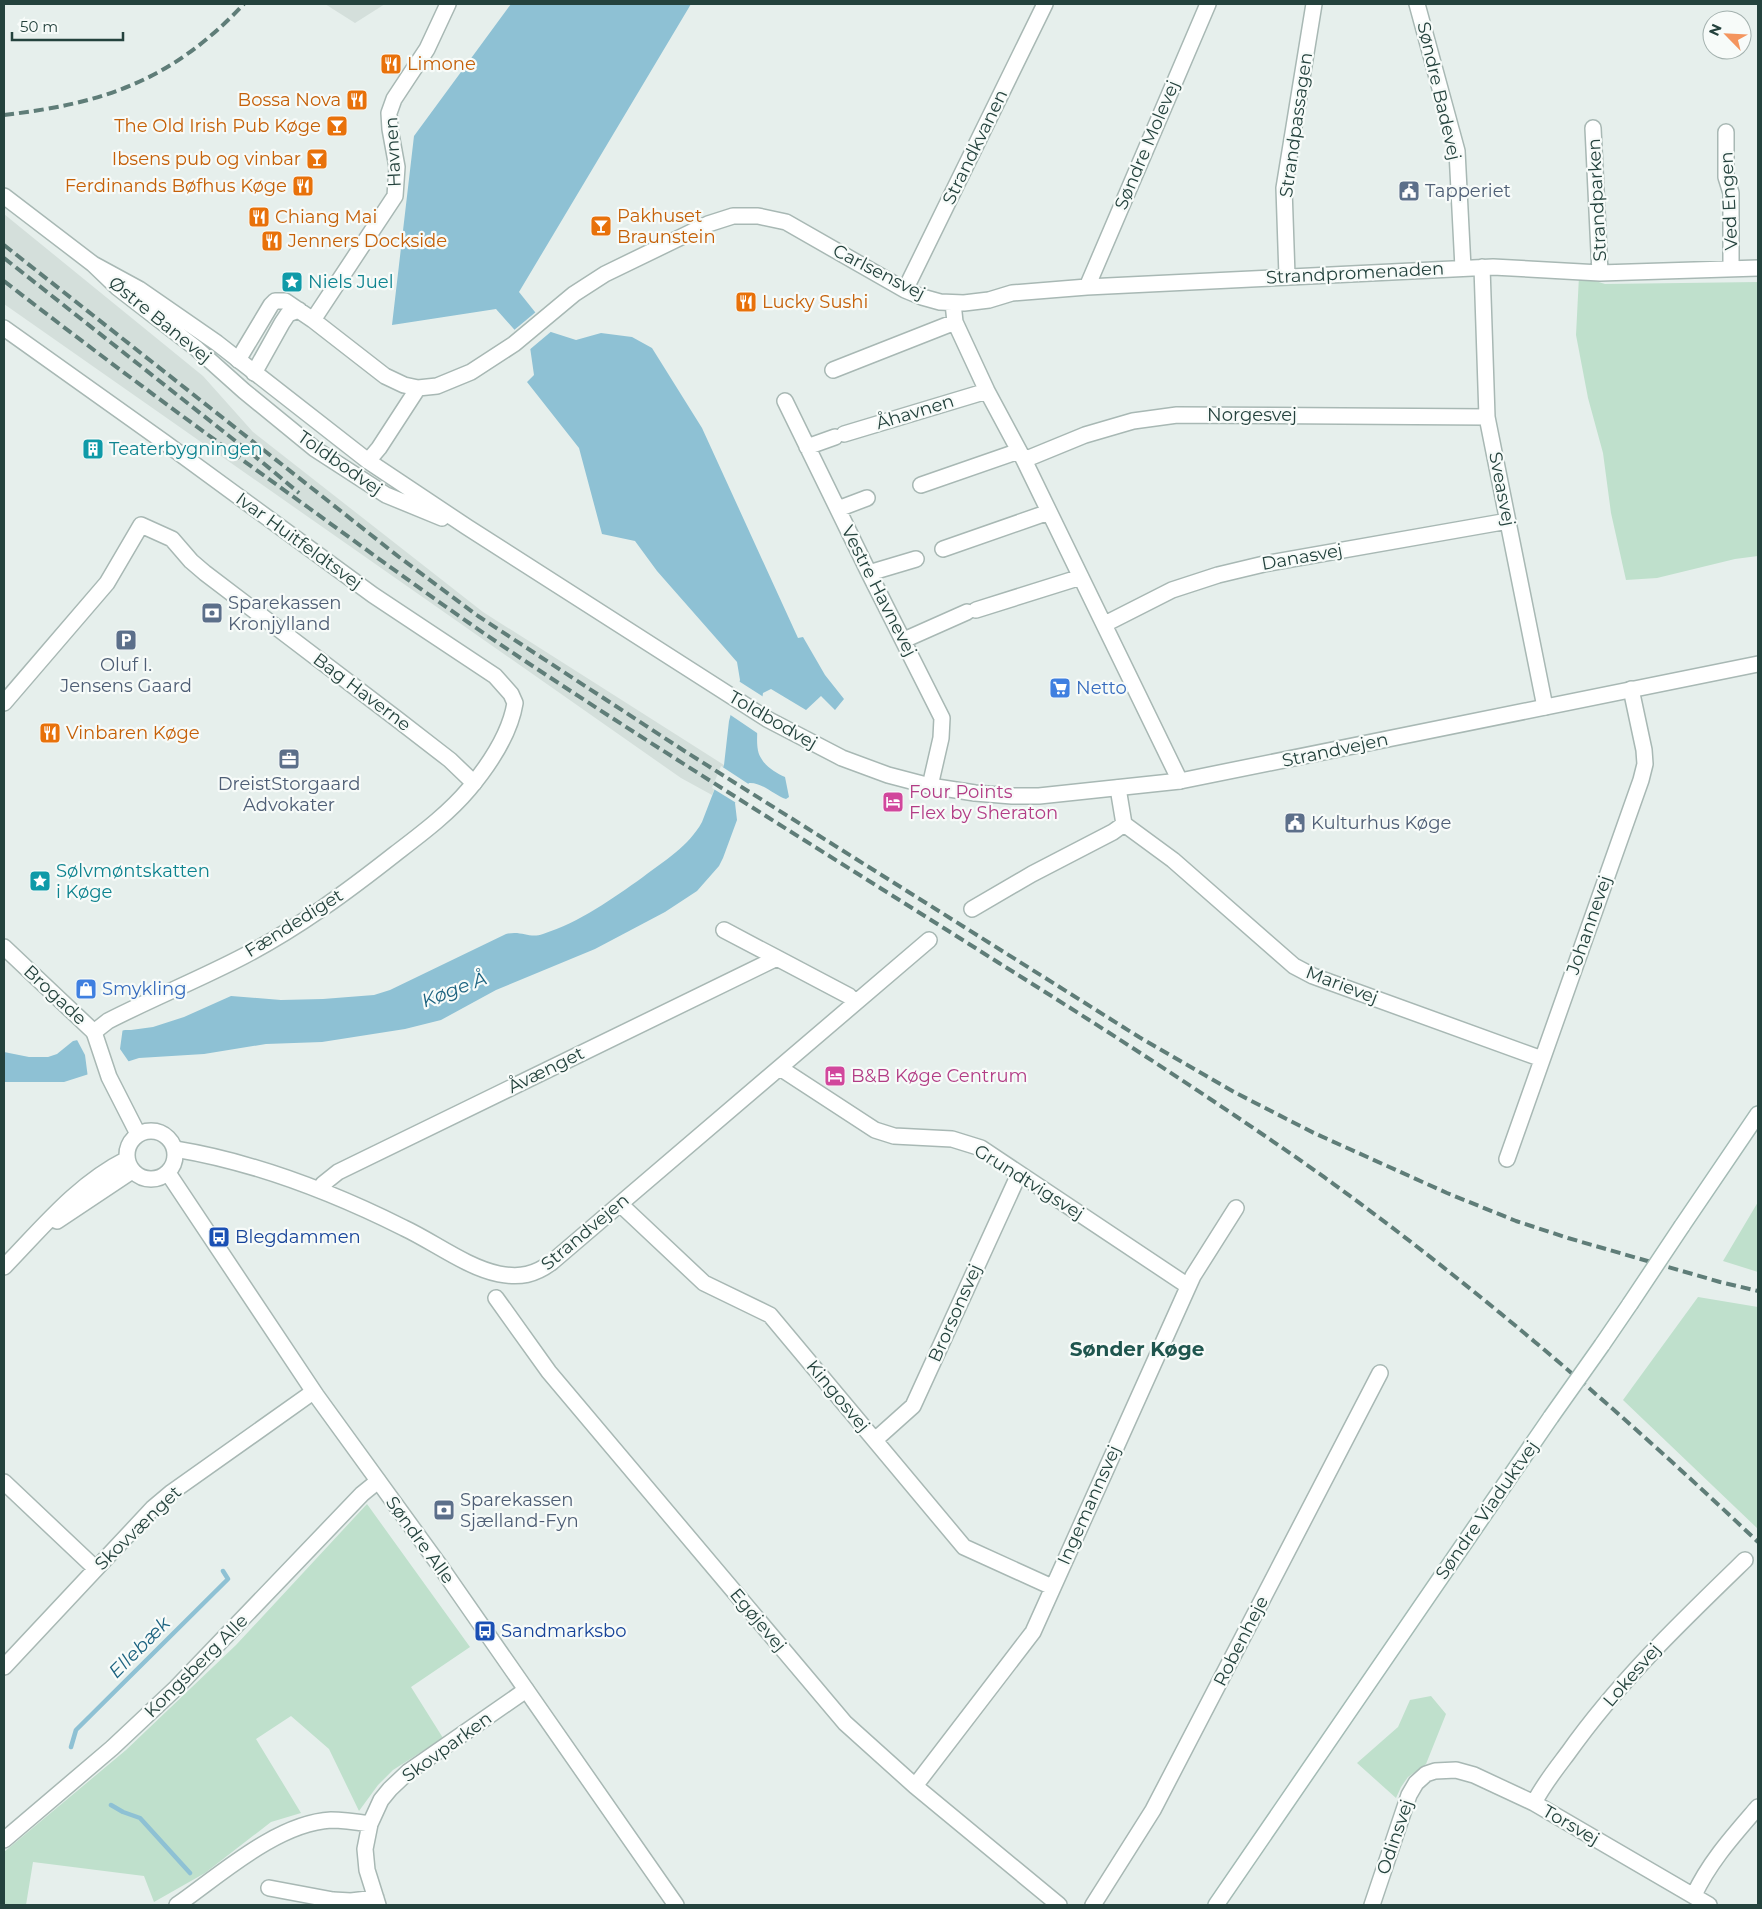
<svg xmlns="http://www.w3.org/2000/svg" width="1762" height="1909" viewBox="0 0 1762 1909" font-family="Montserrat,sans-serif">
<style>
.built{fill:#d4dfdb}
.green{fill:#bfe0cc}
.water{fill:#8ec1d4}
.pier{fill:#e6efec}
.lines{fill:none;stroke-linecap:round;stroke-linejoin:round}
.stream{stroke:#8ec1d4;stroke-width:4.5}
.minor-casing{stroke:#a8b8b4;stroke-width:18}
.tertiary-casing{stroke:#a8b8b4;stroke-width:18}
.secondary-casing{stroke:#a4bbb5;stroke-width:18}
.minor{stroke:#fff;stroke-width:15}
.tertiary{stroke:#fff;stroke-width:15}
.secondary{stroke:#fff;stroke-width:15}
.rail{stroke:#5f7d78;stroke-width:4;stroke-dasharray:10 5;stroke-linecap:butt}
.secondary-bridge-casing{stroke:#a4bbb5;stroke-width:18;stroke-linecap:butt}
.secondary-bridge{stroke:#fff;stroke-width:15}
.labels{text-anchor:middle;stroke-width:4.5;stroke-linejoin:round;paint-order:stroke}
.food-label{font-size:18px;fill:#c56008;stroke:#f7fbf9;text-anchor:start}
.street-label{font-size:18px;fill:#24423d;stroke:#f7fbf9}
.service-label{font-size:18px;fill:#4e5e75;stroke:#f7fbf9;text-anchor:start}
.culture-label{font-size:18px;fill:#0d838f;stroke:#f7fbf9;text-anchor:start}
.shop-label{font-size:18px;fill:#366cbe;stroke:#f7fbf9;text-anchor:start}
.hotel-label{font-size:18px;fill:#b23c85;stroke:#f7fbf9;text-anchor:start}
.transit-label{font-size:18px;fill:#164399;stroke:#f7fbf9;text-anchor:start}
.water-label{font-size:19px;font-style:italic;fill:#1c6380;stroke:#f7fbf9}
.quarter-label{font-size:20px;font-weight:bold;fill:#1f554e;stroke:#f7fbf9}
</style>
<rect width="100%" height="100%" fill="#e6efec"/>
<path class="built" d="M 325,4 L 385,4 L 355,23 Z
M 4,214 L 203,376 L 253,432 L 483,612 L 724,765 L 712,795 L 681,778 L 4,304 Z"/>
<path class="green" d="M 1579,276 L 1605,284 L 1758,282 L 1758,556 L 1735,559 L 1657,578 L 1626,580 L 1611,513 L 1603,453 L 1588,398 L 1576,335 Z
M 1758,1202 L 1758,1272 L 1723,1261 Z
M 1698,1297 L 1758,1307 L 1758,1529 L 1623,1400 Z
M 367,1504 L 470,1647 L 411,1687 L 443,1738 L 393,1770 L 378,1785 L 359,1811 L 329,1749 L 291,1716 L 256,1739 L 301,1813 L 271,1822 L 205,1873 L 154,1902 L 144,1876 L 33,1862 L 26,1905 L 4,1905 L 4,1852 L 126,1750 L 236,1645 Z
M 1431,1696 L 1446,1714 L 1426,1764 L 1408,1777 L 1401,1787 L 1396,1798 L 1357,1763 L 1398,1727 L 1410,1700 Z"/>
<path class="water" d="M 511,4 L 691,4 L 519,292 L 551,332 L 576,340 L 601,333 L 632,337 L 652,348 L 702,428 L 798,638 L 803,637 L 825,675 L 844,699 L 835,710 L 821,696 L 806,710 L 771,689 L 763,693 C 761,709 752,745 761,758 C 766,767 776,773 785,777 L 789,797 L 786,799 C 774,795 762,782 749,783 L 740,794 L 735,803 L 737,820 L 723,858 L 719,866 L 697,891 L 665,912 L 595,949 L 496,990 L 441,1020 L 405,1029 L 322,1042 L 266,1044 L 204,1054 L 139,1058 L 64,1082 L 4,1082 L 4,1052 L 29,1057 L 48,1057 L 57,1054 L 73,1041 L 125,1030 L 131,1030 L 153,1027 L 184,1017 L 231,996 L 281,1000 L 323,999 L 374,995 L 390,990 L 506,934 C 522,930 529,939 543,934 C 580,922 612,899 643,877 C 664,861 689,846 702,822 L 724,765 L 729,721 L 740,680 L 737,662 L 657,571 L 635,541 L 602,534 L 579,448 L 527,382 L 534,375 L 530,347 L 496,309 L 392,325 L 414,136 Z"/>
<path class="pier" d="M 537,311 L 553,330 L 528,351 L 513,331 Z
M 737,680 L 765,698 L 760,735 L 729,714 Z
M 721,766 L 750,785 L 738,804 L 712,788 Z
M 123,1027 L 120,1049 L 129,1062 L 88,1078 L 85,1055 L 76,1038 Z"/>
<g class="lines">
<path class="stream" d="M 71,1747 L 76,1730 L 228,1579 L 223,1571
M 111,1805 L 123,1812 L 140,1818 L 190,1873"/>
<g class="minor-casing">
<path id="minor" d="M 1417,4 L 1457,151 L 1463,268
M 1593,128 L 1600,273
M 1726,132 L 1726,177 L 1731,193 L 1731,269
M 1482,267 L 1487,417 L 1545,707
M 1287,276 L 1284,188 L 1314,4
M 1087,287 L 1208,4
M 905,290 L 1045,4
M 953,303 L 955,322 L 987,391 L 1024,460 L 1180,781
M 313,320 L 395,196 L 397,167 L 390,129 L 389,113 L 394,99 L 427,49 L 448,4
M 238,360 L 271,305 L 275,301 L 285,301 L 313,320 L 385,376 L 404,385 L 418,388 L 437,386 L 471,372 L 514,344 L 574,294 L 605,274 L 708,224 L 733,216 L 758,216 L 786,222 L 905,290 L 922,297 L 940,302 L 964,303 L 989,300 L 1012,293 L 1087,287 L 1493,267 L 1600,273 L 1758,268
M 833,370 L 955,322
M 254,373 L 282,323 L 288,314 L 299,310
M 785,401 L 869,573 L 942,718 L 941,738 L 930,786
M 844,434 L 987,391
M 807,447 L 835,437
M 1024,460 L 1085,435 L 1133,421 L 1177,415 L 1487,417
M 368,461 L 379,448 L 418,388
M 921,485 L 1019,451
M 838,509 L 867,498
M 943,549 L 1049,512
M 869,573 L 916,559
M 976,610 L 1081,577
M 1105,624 L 1172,590 L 1218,575 L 1264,564 L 1508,521
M 904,640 L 967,612
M 4,703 L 107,583 L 141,525 L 172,539 L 191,561 L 205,573 L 397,719 L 450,760 L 474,783
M 1124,824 L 1173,860 L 1294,966 L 1313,976 L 1542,1059
M 972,909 L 1032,874 L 1113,832 L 1124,824 L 1118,788
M 724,930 L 777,958
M 4,947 L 94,1032
M 780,1068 L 875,1130 L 894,1136 L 952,1139 L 981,1148 L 1188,1286
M 175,1149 C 254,1162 332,1192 404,1228 C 434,1242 466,1267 499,1274 C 520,1278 535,1275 552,1262 L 929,940
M 1507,1159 L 1641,780 L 1645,764 L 1644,750 L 1631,689
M 320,1190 L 323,1184 L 338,1172 L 777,958 L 849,996 L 855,1002
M 620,1204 L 704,1283 L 770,1315 L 964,1547 L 1052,1587
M 496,1298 L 549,1372 L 845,1723 L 915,1786 L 1059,1905
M 875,1440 L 913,1406 L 1019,1174
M 4,1482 L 95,1568
M 4,1667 L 153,1508 L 172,1492 L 313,1392
M 915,1786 L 1033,1632 L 1193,1276 L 1236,1208
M 1534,1803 C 1543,1785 1556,1769 1568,1753 C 1619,1681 1682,1621 1745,1560
M 4,1840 L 112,1748 L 176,1688 L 362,1494 L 378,1481
M 269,1888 L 333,1900 L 351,1901 L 376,1898
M 1694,1895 C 1710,1861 1734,1835 1758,1807
M 177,1905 C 220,1875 277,1823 331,1820 C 344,1820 357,1822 370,1824
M 378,1905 L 367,1870 L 365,1849 L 370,1824 L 381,1800 L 390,1789 L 408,1772 L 526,1690
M 1093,1905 L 1153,1810 L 1380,1373
M 1372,1905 L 1409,1795 L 1416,1783 L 1426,1774 L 1435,1771 L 1456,1770 L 1474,1775 L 1534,1803 L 1709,1905"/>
</g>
<g class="tertiary-casing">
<path id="tertiary" d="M 4,196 L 93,264 L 118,288 L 197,349 L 244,391 L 315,449 L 386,495 L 442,518
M 93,264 L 139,289 L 217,343 L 368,461 L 467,527 L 767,719 L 842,758 L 888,775 L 930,786 L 975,793 L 1012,796 L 1039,796 L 1180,781 L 1758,664
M 4,328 L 164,442 L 373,595 L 495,676 L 511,694 L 515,703 C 510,734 489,765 469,789 C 448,814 421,834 395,854 C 348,891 298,928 244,956 C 200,979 153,998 108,1021 L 94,1032 L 109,1077 L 138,1134
M127 1155a24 24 0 1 1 48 0a24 24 0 1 1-48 0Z
M 168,1173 L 316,1395 L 440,1566 L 676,1905
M 57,1221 L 132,1171
M 4,1267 C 42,1228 77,1184 127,1159"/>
</g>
<g class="secondary-casing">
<path id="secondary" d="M 1682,1226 L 1758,1114
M 1602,1345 L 1630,1304
M 1216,1905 L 1551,1417"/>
</g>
<use href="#minor" class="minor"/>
<use href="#tertiary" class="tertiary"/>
<use href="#secondary" class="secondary"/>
<path class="rail" d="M 4,115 C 106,103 172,80 244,4
M 4,245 L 399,557 L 478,616 L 686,752 L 1139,1037 L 1234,1092 L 1314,1133 L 1447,1193 L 1516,1221 L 1568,1238 L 1720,1282 L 1758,1291
M 4,258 L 262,462 L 299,493
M 4,281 C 104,359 206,434 309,508 C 379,559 450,611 522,659 C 679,763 840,862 999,963 C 1106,1030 1213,1099 1317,1172 C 1473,1284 1619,1410 1758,1542"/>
<g class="secondary-bridge-casing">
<path id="secondary-bridge" d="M 1630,1304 L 1682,1226
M 1551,1417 L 1602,1345"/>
</g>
<use href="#secondary-bridge" class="secondary-bridge"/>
</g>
<defs>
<g id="restaurant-square" transform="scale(1.125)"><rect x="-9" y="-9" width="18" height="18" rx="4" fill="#e8710a" stroke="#f7fbf9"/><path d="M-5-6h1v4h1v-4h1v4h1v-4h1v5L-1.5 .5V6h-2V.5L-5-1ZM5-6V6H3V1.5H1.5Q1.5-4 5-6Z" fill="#fff"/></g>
<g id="bar-square" transform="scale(1.125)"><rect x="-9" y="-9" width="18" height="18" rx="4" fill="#e8710a" stroke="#f7fbf9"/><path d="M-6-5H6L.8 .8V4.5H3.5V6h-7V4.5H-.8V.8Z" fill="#fff"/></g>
<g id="civic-square" transform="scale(1.125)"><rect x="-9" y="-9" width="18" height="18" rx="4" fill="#5c6f8a" stroke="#f7fbf9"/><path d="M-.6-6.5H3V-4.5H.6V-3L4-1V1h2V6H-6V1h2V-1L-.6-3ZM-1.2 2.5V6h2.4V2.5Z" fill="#fff"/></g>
<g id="sight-square" transform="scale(1.125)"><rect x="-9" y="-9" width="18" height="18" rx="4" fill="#0f9aa8" stroke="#f7fbf9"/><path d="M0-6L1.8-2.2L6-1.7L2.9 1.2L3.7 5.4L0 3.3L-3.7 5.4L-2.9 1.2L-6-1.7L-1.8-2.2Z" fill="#fff"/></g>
<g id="building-square" transform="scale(1.125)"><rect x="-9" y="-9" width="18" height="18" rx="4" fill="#0f9aa8" stroke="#f7fbf9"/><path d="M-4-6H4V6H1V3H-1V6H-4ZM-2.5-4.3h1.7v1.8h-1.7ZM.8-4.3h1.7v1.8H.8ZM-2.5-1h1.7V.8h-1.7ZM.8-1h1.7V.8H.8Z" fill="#fff"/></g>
<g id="bank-square" transform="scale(1.125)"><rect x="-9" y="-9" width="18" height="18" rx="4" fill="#5c6f8a" stroke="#f7fbf9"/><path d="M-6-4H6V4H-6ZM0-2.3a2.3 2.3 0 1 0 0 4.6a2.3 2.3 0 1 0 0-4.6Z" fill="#fff"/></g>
<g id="parking-square" transform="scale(1.125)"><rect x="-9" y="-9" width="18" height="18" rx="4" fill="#5c6f8a" stroke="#f7fbf9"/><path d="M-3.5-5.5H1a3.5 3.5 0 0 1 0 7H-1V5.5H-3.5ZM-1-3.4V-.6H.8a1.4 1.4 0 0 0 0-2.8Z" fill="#fff"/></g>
<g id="supermarket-square" transform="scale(1.125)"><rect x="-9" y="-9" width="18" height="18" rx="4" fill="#3f7fe0" stroke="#f7fbf9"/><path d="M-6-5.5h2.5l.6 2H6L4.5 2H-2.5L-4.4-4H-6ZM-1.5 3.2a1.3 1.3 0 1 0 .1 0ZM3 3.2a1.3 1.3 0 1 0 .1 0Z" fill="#fff"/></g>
<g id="office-square" transform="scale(1.125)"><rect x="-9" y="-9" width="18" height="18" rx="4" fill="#5c6f8a" stroke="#f7fbf9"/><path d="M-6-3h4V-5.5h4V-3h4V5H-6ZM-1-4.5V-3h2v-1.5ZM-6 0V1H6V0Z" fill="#fff"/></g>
<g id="hotel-square" transform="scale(1.125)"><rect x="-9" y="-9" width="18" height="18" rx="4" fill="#d1479c" stroke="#f7fbf9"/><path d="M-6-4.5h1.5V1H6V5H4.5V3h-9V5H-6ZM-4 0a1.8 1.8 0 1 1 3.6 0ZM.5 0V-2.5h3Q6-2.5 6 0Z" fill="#fff"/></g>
<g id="shop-square" transform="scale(1.125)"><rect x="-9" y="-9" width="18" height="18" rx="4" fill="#3f7fe0" stroke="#f7fbf9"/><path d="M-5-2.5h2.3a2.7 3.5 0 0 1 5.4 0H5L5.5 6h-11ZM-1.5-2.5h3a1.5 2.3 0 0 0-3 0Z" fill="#fff"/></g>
<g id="bus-square" transform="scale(1.125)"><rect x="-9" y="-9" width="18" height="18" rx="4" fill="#1a4fb4" stroke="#f7fbf9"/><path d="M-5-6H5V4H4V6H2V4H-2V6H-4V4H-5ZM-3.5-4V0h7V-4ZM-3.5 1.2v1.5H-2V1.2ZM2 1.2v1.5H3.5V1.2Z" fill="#fff"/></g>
</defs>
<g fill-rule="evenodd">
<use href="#restaurant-square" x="391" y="64"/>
<use href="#restaurant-square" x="357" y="100"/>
<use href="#bar-square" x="337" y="126"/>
<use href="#bar-square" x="317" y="159"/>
<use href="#restaurant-square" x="303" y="186"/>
<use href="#civic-square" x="1409" y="191"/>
<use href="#restaurant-square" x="259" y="217"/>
<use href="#bar-square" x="601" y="226"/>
<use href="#restaurant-square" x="272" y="241"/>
<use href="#sight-square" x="292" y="282"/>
<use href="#restaurant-square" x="746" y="302"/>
<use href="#building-square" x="93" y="449"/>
<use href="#bank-square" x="212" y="613"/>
<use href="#parking-square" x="126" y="640"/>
<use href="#supermarket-square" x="1060" y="688"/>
<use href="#restaurant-square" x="50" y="733"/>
<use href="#office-square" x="289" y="759"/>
<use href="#hotel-square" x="893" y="802"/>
<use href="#civic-square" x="1295" y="823"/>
<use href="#sight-square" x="40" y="881"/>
<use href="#shop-square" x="86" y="989"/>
<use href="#hotel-square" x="835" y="1076"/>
<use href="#bus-square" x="219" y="1237"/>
<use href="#bank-square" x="444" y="1510"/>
<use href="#bus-square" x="485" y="1631"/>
</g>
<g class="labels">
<g class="food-label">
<text x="407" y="70">Limone</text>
<text x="341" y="106" text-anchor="end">Bossa Nova</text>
<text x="321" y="132" text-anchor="end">The Old Irish Pub Køge</text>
<text x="301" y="165" text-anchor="end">Ibsens pub og vinbar</text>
<text x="287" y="192" text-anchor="end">Ferdinands Bøfhus Køge</text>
<text x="617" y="222">Pakhuset<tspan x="617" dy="21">Braunstein</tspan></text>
<text x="275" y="223">Chiang Mai</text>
<text x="288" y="247">Jenners Dockside</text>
<text x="762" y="308">Lucky Sushi</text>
<text x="66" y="739">Vinbaren Køge</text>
</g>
<g class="street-label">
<text transform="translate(1439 91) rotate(77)" y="6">Søndre Badevej</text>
<text transform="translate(1296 125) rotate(-82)" y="6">Strandpassagen</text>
<text transform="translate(1147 145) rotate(-67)" y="6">Søndre Molevej</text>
<text transform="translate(975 147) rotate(-64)" y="6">Strandkvanen</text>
<text transform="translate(393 152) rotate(-93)" y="6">Havnen</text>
<text transform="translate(1597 200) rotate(-93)" y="6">Strandparken</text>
<text transform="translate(1729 201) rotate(-93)" y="6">Ved Engen</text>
<text transform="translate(879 272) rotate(27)" y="6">Carlsensvej</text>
<text transform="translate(1355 273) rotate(-3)" y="6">Strandpromenaden</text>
<text transform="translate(160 320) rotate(39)" y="6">Østre Banevej</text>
<text transform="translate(915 412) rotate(-17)" y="6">Åhavnen</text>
<text x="1252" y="421">Norgesvej</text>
<text transform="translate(340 463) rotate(35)" y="6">Toldbodvej</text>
<text transform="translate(1502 489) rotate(79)" y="6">Sveasvej</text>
<text transform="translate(299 541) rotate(36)" y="6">Ivar Huitfeldtsvej</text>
<text transform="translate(1302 557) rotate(-10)" y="6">Danasvej</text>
<text transform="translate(879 591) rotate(63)" y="6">Vestre Havnevej</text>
<text transform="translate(362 692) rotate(37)" y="6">Bag Haverne</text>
<text transform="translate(773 720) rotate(30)" y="6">Toldbodvej</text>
<text transform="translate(1335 750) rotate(-12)" y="6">Strandvejen</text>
<text transform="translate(294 923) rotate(-32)" y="6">Fændediget</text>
<text transform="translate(1589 925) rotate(-71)" y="6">Johannevej</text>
<text transform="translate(1342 985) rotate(21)" y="6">Marievej</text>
<text transform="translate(55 995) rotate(43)" y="6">Brogade</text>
<text transform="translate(546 1070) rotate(-26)" y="6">Åvænget</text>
<text transform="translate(1029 1182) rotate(32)" y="6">Grundtvigsvej</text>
<text transform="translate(585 1232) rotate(-40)" y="6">Strandvejen</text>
<text transform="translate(955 1313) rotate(-66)" y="6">Brorsonsvej</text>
<text transform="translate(838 1396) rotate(50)" y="6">Kingosvej</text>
<text transform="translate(1089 1505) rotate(-66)" y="6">Ingemannsvej</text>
<text transform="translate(1487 1510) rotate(-55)" y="6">Søndre Viaduktvej</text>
<text transform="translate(138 1528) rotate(-44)" y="6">Skovvænget</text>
<text transform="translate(420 1540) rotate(54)" y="6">Søndre Alle</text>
<text transform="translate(758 1620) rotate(50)" y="6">Egøjevej</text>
<text transform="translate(1241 1641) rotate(-63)" y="6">Robenheje</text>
<text transform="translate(196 1666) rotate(-45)" y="6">Kongsberg Alle</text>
<text transform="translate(1632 1675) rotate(-49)" y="6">Lokesvej</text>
<text transform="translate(447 1747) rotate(-36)" y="6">Skovparken</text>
<text transform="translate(1571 1825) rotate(30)" y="6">Torsvej</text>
<text transform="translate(1395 1837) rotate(-71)" y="6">Odinsvej</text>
</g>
<g class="service-label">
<text x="1425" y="197">Tapperiet</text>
<text x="228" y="609">Sparekassen<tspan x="228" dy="21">Kronjylland</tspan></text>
<text x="126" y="671" text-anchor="middle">Oluf I.<tspan x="126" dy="21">Jensens Gaard</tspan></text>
<text x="289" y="790" text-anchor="middle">DreistStorgaard<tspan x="289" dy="21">Advokater</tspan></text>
<text x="1311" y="829">Kulturhus Køge</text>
<text x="460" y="1506">Sparekassen<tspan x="460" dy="21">Sjælland-Fyn</tspan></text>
</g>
<g class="culture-label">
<text x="308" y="288">Niels Juel</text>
<text x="109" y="455">Teaterbygningen</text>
<text x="56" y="877">Sølvmøntskatten<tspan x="56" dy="21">i Køge</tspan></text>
</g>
<g class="shop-label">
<text x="1076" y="694">Netto</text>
<text x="102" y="995">Smykling</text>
</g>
<g class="hotel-label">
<text x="909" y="798">Four Points<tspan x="909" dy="21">Flex by Sheraton</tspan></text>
<text x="851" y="1082">B&amp;B Køge Centrum</text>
</g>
<g class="transit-label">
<text x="235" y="1243">Blegdammen</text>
<text x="501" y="1637">Sandmarksbo</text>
</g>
<g class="water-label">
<text transform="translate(454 989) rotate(-21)" y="7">Køge Å</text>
<text transform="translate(139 1647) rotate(-45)" y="7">Ellebæk</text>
</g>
<g class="quarter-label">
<text x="1137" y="1356">Sønder Køge</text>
</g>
</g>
<rect width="1762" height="1909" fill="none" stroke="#24423d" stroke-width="10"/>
<g transform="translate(1727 35) rotate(294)"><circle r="24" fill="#f7fbf9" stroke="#a3b1ae"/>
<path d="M0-4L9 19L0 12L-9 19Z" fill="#f4955e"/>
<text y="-8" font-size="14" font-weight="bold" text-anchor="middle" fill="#24423d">N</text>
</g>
<path d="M12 32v8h111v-8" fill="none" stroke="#24423d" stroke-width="2.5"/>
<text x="20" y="32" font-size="15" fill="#24423d" stroke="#f7fbf9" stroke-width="4" paint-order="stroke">50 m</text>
</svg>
